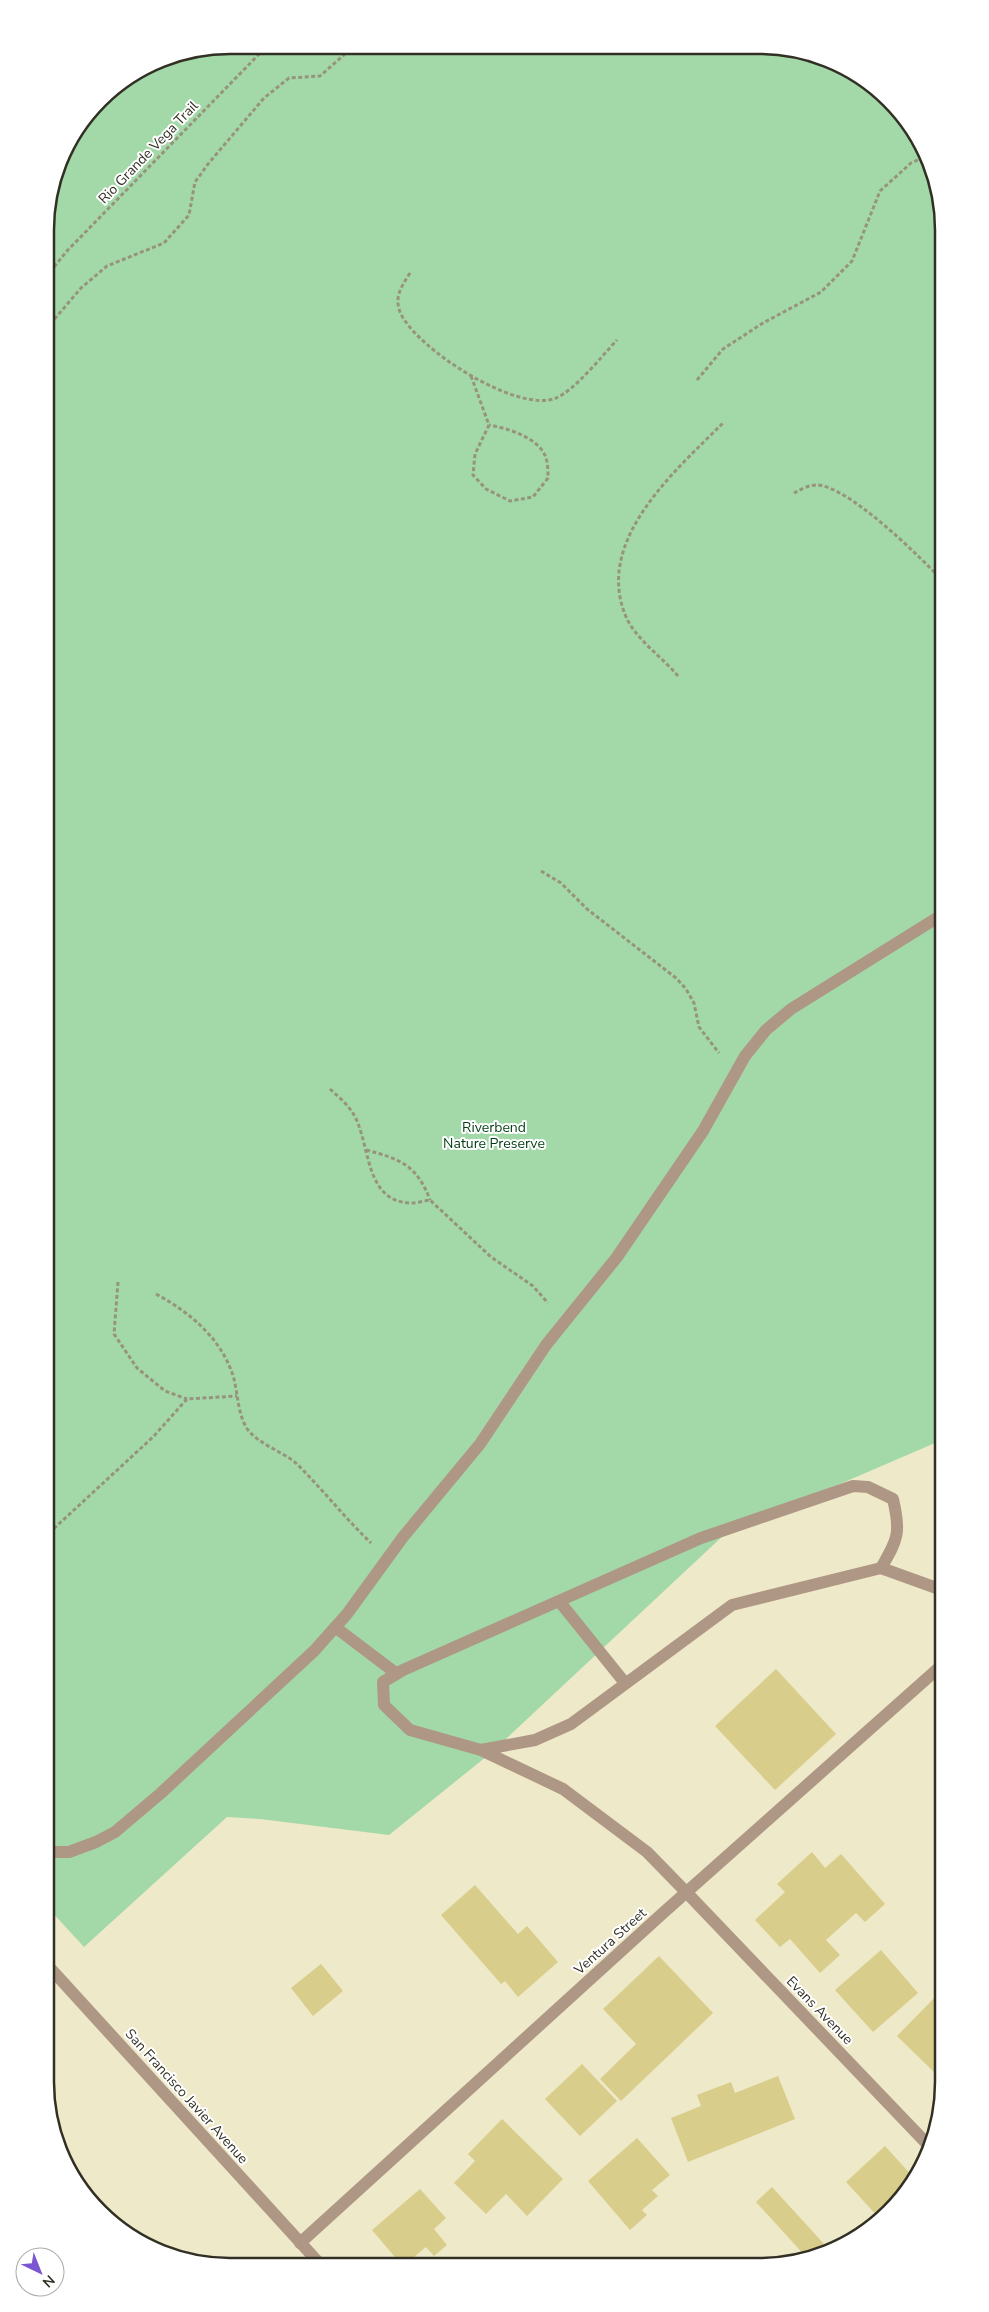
<svg xmlns="http://www.w3.org/2000/svg" width="989" height="2312" viewBox="0 0 989 2312" font-family="'Nunito Sans',sans-serif">
<style>
.green{fill:#a3d9a9}
.building{fill:#d8cd8a}
.lines{fill:none;stroke-linecap:round;stroke-linejoin:round}
.path{stroke:#97947d;stroke-width:3;stroke-dasharray:4 2.5;stroke-linecap:butt}
.service{stroke:#af9785;stroke-width:12}
.minor{stroke:#af9785;stroke-width:12}
.tertiary{stroke:#af9785;stroke-width:12}
.labels{text-anchor:middle;stroke-width:4;stroke-linejoin:round;paint-order:stroke}
.street-label{font-size:14px;fill:#323024;stroke:#fff}
.park-label{font-size:14px;fill:#003d12;stroke:#fff}
.rim{fill:none;stroke:#323024;stroke-width:2.5}
</style>
<rect width="100%" height="100%" fill="#eee9c9"/>
<path class="green" d="M 230,45 L 795,49 L 841,64 L 881,91 L 919,137 L 938,182 L 942,1440 L 726,1533 L 492,1752 L 389,1835 L 260,1819 L 227,1817 L 84,1947 L 51,1911 L 45,218 L 64,148 L 108,91 L 159,59 Z"/>
<path class="building" d="M 776,1669 L 836,1734 L 775,1790 L 715,1726 Z
M 812,1852 L 825,1868 L 841,1854 L 885,1904 L 865,1922 L 856,1913 L 826,1940 L 840,1955 L 820,1973 L 790,1939 L 780,1947 L 755,1920 L 785,1892 L 777,1884 Z
M 475,1885 L 518,1934 L 527,1926 L 558,1962 L 518,1997 L 505,1981 L 501,1984 L 441,1915 Z
M 881,1950 L 918,1993 L 873,2032 L 835,1990 Z
M 659,1956 L 713,2013 L 621,2101 L 600,2079 L 636,2044 L 603,2009 Z
M 321,1964 L 343,1991 L 313,2016 L 291,1988 Z
M 943,1989 L 944,2076 L 938,2070 L 935,2073 L 897,2036 Z
M 582,2064 L 617,2101 L 580,2136 L 545,2099 Z
M 778,2076 L 795,2119 L 688,2162 L 671,2118 L 701,2106 L 697,2095 L 731,2082 L 735,2093 Z
M 502,2119 L 563,2179 L 527,2216 L 506,2194 L 486,2214 L 454,2183 L 475,2161 L 468,2154 Z
M 637,2138 L 670,2175 L 652,2190 L 658,2196 L 642,2210 L 647,2215 L 630,2230 L 588,2181 Z
M 885,2146 L 914,2178 L 898,2204 L 880,2219 L 846,2182 Z
M 772,2187 L 824,2244 L 808,2259 L 756,2202 Z
M 420,2189 L 446,2218 L 434,2229 L 447,2245 L 434,2256 L 426,2247 L 407,2263 L 400,2263 L 372,2230 Z"/>
<g class="lines">
<path class="path" d="M 410,273 C 402,286 394,296 400,312 C 415,348 517,414 556,398 C 575,390 602,356 617,340
M 46,277 L 66,252 L 268,45
M 46,329 L 81,288 L 107,266 L 164,243 L 189,215 L 195,182 L 208,164 L 264,98 L 289,78 L 320,76 L 354,46
M 471,376 L 489,425 L 475,454 L 473,475 L 486,489 L 510,501 L 533,497 L 548,478 C 548,471 548,464 546,458 C 540,438 507,428 489,425
M 697,380 L 723,349 L 763,323 L 821,292 L 852,261 L 880,191 L 911,163 L 927,156
M 794,493 C 800,490 808,485 816,485 C 847,485 917,554 939,577
M 678,676 C 662,657 638,641 627,619 C 592,542 674,472 723,423
M 541,871 L 561,883 L 587,909 L 676,978 L 686,989 L 694,1003 L 699,1027 L 719,1053
M 330,1089 C 340,1098 351,1107 357,1121 C 370,1151 367,1202 411,1203 C 417,1203 424,1201 430,1200 L 491,1257 L 533,1286 L 548,1303
M 366,1150 C 400,1159 417,1165 430,1200
M 118,1282 L 114,1334 L 137,1368 L 165,1391 L 187,1399
M 156,1294 C 191,1313 223,1340 234,1379 C 238,1395 238,1416 248,1430 C 261,1446 283,1451 298,1465 C 323,1490 345,1518 371,1543
M 49,1533 L 153,1437 L 187,1399 L 237,1396"/>
<path class="service" d="M 881,1568 C 898,1539 901,1533 893,1499 L 868,1487 L 853,1486 L 701,1538 L 403,1670 L 383,1682 L 384,1705 L 410,1730 L 481,1750 L 535,1740 L 571,1724 L 732,1605 L 881,1568 L 942,1590
M 559,1601 L 625,1683
M 335,1627 L 397,1674
M 481,1750 L 563,1789 L 647,1852 L 687,1893
M 50,1852 L 69,1852 L 96,1842 L 115,1832 L 161,1793 L 314,1651 L 347,1614 L 403,1537 L 480,1444 L 546,1345 L 617,1257 L 703,1131 L 745,1056 L 766,1030 L 791,1009 L 940,916"/>
<path class="minor" d="M 687,1893 L 931,2148
M 300,2243 L 663,1913 L 942,1665"/>
<path class="tertiary" d="M 51,1969 L 319,2263"/>
</g>
<g class="labels">
<g class="street-label">
<text transform="translate(148 152) rotate(-46)" y="5">Rio Grande Vega Trail</text>
<text transform="translate(610 1941) rotate(-42)" y="5">Ventura Street</text>
<text transform="translate(820 2010) rotate(46)" y="5">Evans Avenue</text>
<text transform="translate(187 2096) rotate(48)" y="5">San Francisco Javier Avenue</text>
</g>
<g class="park-label">
<text x="494" y="1132">Riverbend<tspan x="494" dy="16">Nature Preserve</tspan></text>
</g>
</g>
<path d="M0 0H989V2312H0ZM230 54H759A176 176 0 0 1 935 230V2082A176 176 0 0 1 759 2258H230A176 176 0 0 1 54 2082V230A176 176 0 0 1 230 54Z" fill="#fff" fill-rule="evenodd"/>
<path class="rim" d="M230 54H759A176 176 0 0 1 935 230V2082A176 176 0 0 1 759 2258H230A176 176 0 0 1 54 2082V230A176 176 0 0 1 230 54Z"/>
<g transform="translate(40 2272) rotate(137)"><circle r="24" fill="#ffffff" stroke="#adaca7"/>
<path d="M0-4L9 19L0 12L-9 19Z" fill="#7c56d0"/>
<text y="-8" font-size="14" font-weight="bold" text-anchor="middle" fill="#323024">N</text>
</g>
</svg>
